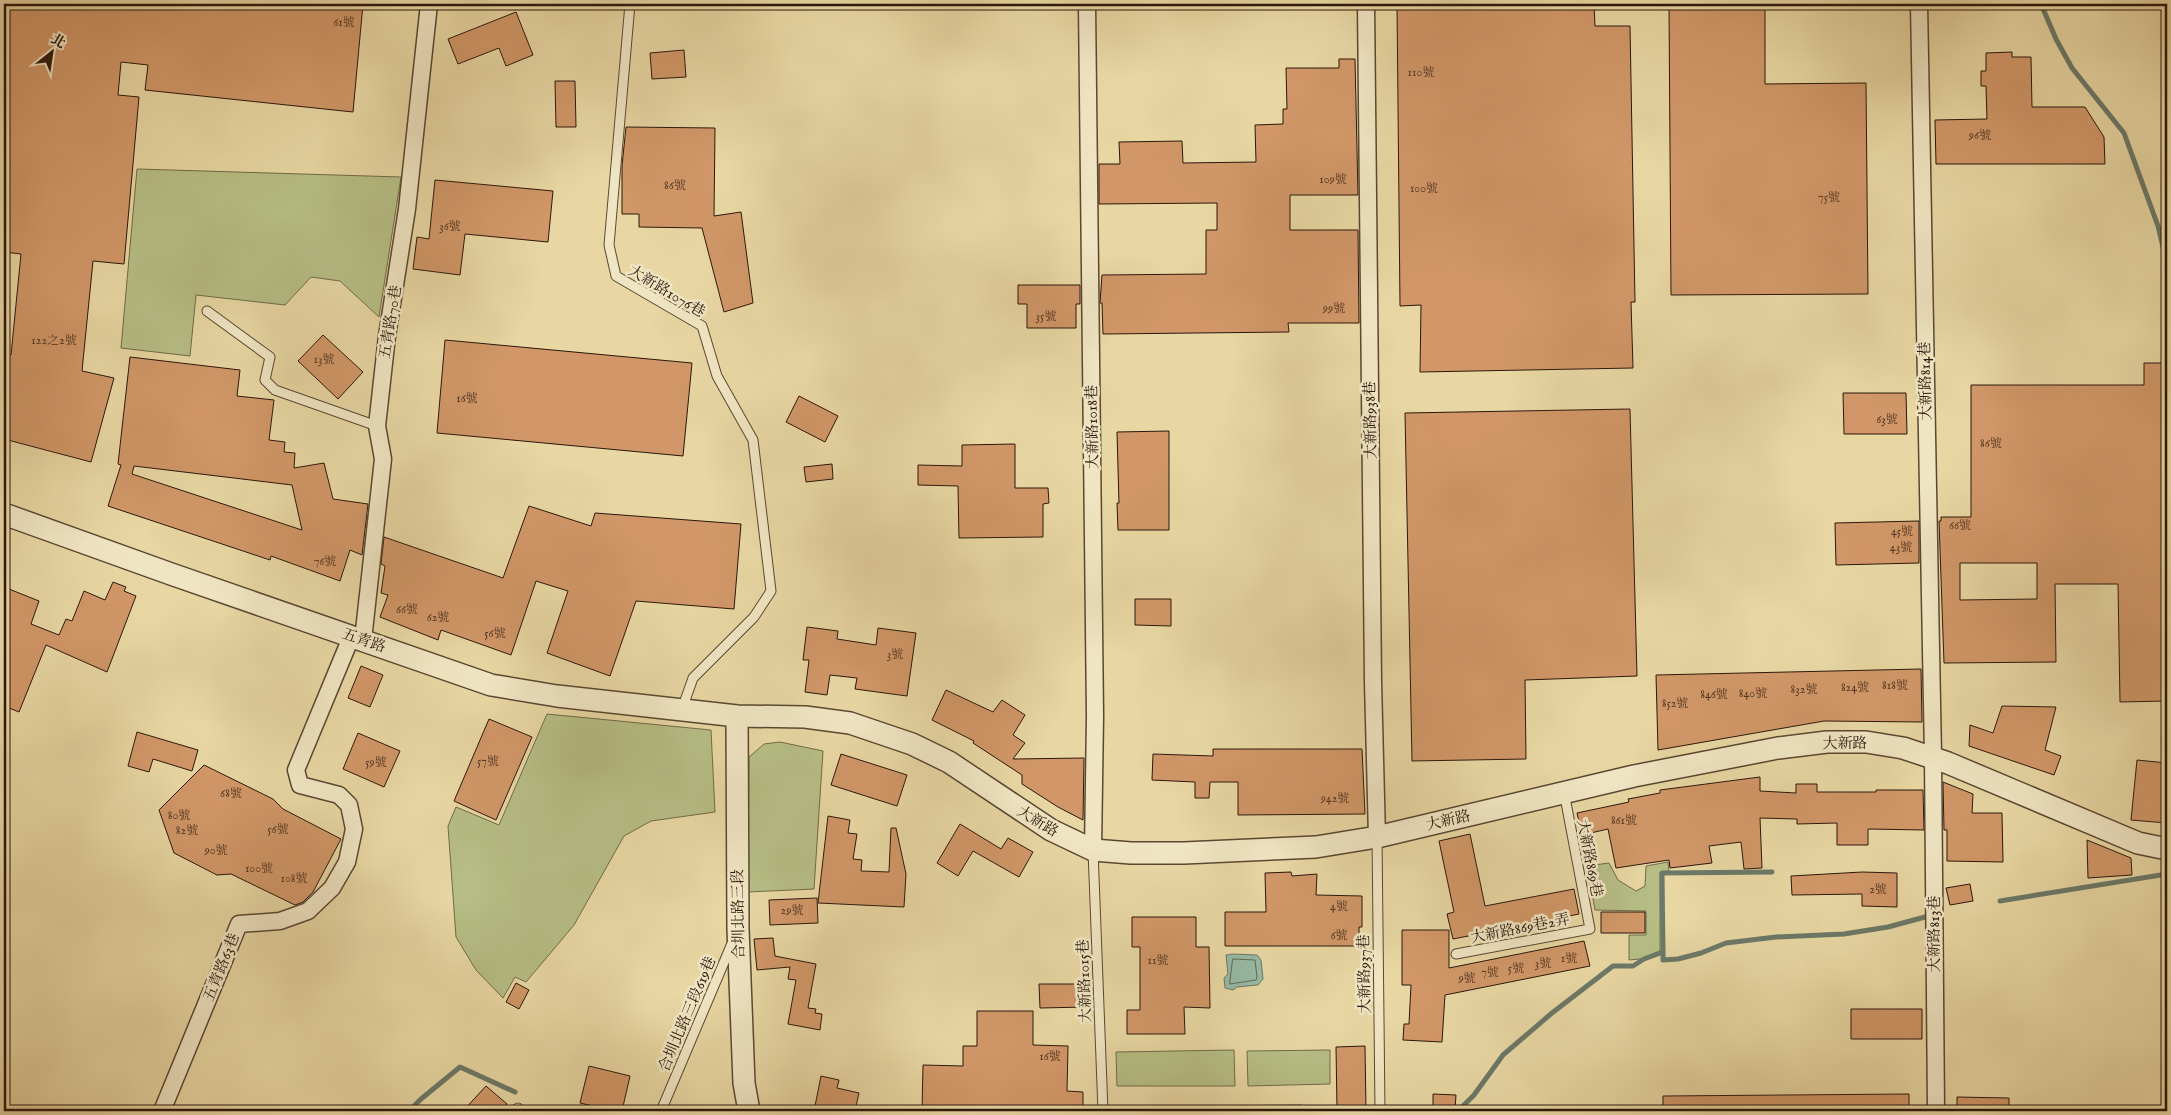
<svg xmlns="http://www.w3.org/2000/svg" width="2171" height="1115" viewBox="0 0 2171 1115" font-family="'IM FELL English','Noto Serif TC',serif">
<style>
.green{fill:#b6be85;stroke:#706a48}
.water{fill:#97baa5;stroke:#6c7968}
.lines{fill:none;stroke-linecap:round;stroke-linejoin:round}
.shore{stroke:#616858;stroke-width:1}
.stream{stroke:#6c7968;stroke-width:5}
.building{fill:#d19768;stroke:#2b170c;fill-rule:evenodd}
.service-casing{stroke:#5a4732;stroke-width:11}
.minor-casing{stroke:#5a4732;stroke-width:19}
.tertiary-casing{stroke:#5a4732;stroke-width:24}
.service{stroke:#f0e5c3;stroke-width:9}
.minor{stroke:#f0e5c3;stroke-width:16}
.tertiary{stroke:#f0e5c3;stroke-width:21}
.labels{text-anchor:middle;stroke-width:5;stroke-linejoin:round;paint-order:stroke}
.number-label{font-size:12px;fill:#543723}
.street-label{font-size:15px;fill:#2b170c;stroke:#f0e5c3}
</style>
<rect width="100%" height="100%" fill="#e8d7a3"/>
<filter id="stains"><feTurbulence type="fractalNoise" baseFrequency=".004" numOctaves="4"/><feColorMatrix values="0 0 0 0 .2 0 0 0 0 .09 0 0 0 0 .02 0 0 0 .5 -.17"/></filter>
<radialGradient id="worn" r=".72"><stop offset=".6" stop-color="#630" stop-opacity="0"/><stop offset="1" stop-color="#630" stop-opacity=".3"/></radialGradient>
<path class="green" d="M 137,169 L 401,177 L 379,317 L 340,281 L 311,277 L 285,305 L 196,295 L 190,356 L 121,348 Z
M 547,714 L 711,730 L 715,812 L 651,821 L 624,836 L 574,925 L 526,982 L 515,977 L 503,998 L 476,970 L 456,937 L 448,826 L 456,807 L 499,825 Z
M 780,742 L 823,751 L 814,889 L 748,892 L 749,757 L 764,744 Z
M 1668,862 L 1669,871 L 1660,872 L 1660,951 L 1640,959 L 1629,960 L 1629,935 L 1646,935 L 1646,911 L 1595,910 L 1587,866 L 1609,863 L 1618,880 L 1636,891 L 1645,886 L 1646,866 Z
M 1234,1050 L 1235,1086 L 1117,1086 L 1116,1052 Z
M 1330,1050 L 1330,1084 L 1248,1086 L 1247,1051 Z
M 1302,1105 L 1302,1111 L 1118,1111 L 1118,1107 Z"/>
<path class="water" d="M 1232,954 L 1257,955 L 1261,960 L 1263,979 L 1258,985 L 1237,987 L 1233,990 L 1225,988 L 1224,978 L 1228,974 L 1226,955 Z"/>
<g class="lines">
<path class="shore" d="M 1233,959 L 1255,960 L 1257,977 L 1256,980 L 1230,984 Z"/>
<path class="stream" d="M 2041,4 L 2056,39 L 2072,68 L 2124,133 L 2158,226 L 2167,264
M 2000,901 L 2167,874
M 1663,952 L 1663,960 L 1678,959 L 1701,953 L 1726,943 L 1776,937 L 1844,934 L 1888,927 L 1925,917
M 409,1111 L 421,1099 L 460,1067 L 515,1092
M 1458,1111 L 1474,1095 L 1503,1055 L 1552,1013 L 1613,966 L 1633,966 L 1644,959 L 1663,952 L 1662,873 L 1772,872"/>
</g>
<path class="building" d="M 4,4 L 363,4 L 353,112 L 145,90 L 148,65 L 121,62 L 118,95 L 139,97 L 124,264 L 93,261 L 82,371 L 114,378 L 91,462 L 4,439 L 4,354 L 11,355 L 21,254 L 4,252 Z
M 1397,4 L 1594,4 L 1595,26 L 1630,26 L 1635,302 L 1631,302 L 1633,368 L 1420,372 L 1421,305 L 1400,306 Z
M 1669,4 L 1765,4 L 1765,84 L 1866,83 L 1868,294 L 1671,295 Z
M 516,12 L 533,55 L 506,66 L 499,48 L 458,64 L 448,39 Z
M 684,50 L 686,77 L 652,79 L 650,53 Z
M 2012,52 L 2012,57 L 2031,57 L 2032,107 L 2085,107 L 2104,137 L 2105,164 L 1936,164 L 1935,120 L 1987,119 L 1986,86 L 1981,86 L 1981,71 L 1986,71 L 1986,53 Z
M 1339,59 L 1355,59 L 1358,195 L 1290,195 L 1290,230 L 1358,230 L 1359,323 L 1288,323 L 1289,332 L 1103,334 L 1102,303 L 1100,303 L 1102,275 L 1206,274 L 1206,230 L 1217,230 L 1217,203 L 1099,204 L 1099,164 L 1120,164 L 1119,142 L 1182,141 L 1183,163 L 1256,162 L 1255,125 L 1283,124 L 1283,109 L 1287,109 L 1286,68 L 1339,68 Z
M 555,81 L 575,81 L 576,127 L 556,127 Z
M 626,127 L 715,128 L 714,216 L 741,212 L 753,303 L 724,312 L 702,228 L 639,227 L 639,214 L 622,214 L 622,166 Z
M 435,180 L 553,191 L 548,242 L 465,234 L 460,275 L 413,269 L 417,237 L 429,239 Z
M 1018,285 L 1080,285 L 1080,304 L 1076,304 L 1076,328 L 1027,328 L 1027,304 L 1018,304 Z
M 323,335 L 363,372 L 338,399 L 298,361 Z
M 445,340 L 692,363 L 683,456 L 437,433 Z
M 130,357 L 240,370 L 237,396 L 274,400 L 269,440 L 285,442 L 284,452 L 295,453 L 294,468 L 324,463 L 333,499 L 368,504 L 362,555 L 350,550 L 340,581 L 271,556 L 270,560 L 108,506 L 121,465 L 118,464 ZM 134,466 L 292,485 L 302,530 L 132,474 Z
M 2144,363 L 2167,363 L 2167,701 L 2120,702 L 2118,584 L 2055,584 L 2056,662 L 1944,663 L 1939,521 L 1941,521 L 1941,517 L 1971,517 L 1971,385 L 2144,385 ZM 1960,563 L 2037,563 L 2037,599 L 1960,600 Z
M 1843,393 L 1906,393 L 1907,434 L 1844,434 Z
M 799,396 L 838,416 L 825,442 L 786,422 Z
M 1630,409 L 1637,676 L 1525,680 L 1526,759 L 1412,761 L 1405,413 Z
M 1169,431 L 1169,530 L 1118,530 L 1117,503 L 1119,503 L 1117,432 Z
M 1015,444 L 1015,488 L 1048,488 L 1049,503 L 1043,504 L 1043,537 L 959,538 L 958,486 L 918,485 L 918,465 L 962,466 L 962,445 Z
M 832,464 L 833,479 L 806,482 L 804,467 Z
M 529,506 L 591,526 L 595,513 L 741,524 L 734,609 L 636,601 L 610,676 L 547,653 L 568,591 L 536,581 L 511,655 L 441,630 L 438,640 L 380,617 L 388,595 L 381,593 L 385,566 L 381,564 L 384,537 L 503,578 Z
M 1919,521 L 1919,563 L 1836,565 L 1835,523 Z
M 113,582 L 126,587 L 124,591 L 136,596 L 107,672 L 46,645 L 19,712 L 4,706 L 4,587 L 39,601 L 31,624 L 59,635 L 66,619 L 72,621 L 84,591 L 105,600 Z
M 1135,599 L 1171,599 L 1171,626 L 1135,625 Z
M 807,627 L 838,631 L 837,639 L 876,645 L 878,628 L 916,633 L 907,696 L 855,689 L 857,678 L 830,675 L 827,695 L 805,692 L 809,660 L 803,660 Z
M 361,666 L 383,675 L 370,707 L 348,698 Z
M 1921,669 L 1922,722 L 1824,721 L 1658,750 L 1656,675 Z
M 946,690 L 993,712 L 1002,700 L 1025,715 L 1013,735 L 1025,743 L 1013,759 L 1084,758 L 1083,820 L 1058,807 L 1022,784 L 1022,775 L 973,743 L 974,741 L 932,720 Z
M 2002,706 L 2056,707 L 2045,750 L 2061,756 L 2054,775 L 1969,746 L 1970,725 L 1993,733 Z
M 489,719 L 532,737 L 496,820 L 454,801 Z
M 137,732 L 198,750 L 192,771 L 153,759 L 149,772 L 128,766 Z
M 358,733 L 400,751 L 384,787 L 343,769 Z
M 1213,749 L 1362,749 L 1365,814 L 1238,815 L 1238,782 L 1210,782 L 1209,798 L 1195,798 L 1195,782 L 1152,780 L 1153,754 L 1213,756 Z
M 841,754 L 907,775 L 897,806 L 831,785 Z
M 2137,760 L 2167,763 L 2167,823 L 2131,820 Z
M 204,765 L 273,799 L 283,809 L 341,839 L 313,892 L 303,902 L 295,905 L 231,874 L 217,875 L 174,853 L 159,810 Z
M 1760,777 L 1760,791 L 1796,793 L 1796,784 L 1817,784 L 1817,792 L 1876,792 L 1876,790 L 1923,790 L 1924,830 L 1868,829 L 1868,845 L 1837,845 L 1837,823 L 1797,824 L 1797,819 L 1760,818 L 1762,868 L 1744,869 L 1741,842 L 1709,846 L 1712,863 L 1670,868 L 1669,860 L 1616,868 L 1608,829 L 1582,835 L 1577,813 L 1629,802 L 1628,799 L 1660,793 L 1660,790 Z
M 1943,782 L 1973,794 L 1972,813 L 2002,813 L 2003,862 L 1947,861 L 1947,830 L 1944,830 Z
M 828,816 L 850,820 L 848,833 L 857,834 L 853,859 L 862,860 L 861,871 L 889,872 L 891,828 L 896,828 L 906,874 L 904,907 L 818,903 Z
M 960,824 L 1001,849 L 1008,838 L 1033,852 L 1019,877 L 973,851 L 958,876 L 937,863 Z
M 1470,834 L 1485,906 L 1574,889 L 1579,914 L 1453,939 L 1447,914 L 1454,912 L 1439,841 Z
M 2087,840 L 2131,858 L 2132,875 L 2088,878 Z
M 1291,872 L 1292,876 L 1317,874 L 1316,895 L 1362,896 L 1362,927 L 1359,927 L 1359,946 L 1225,946 L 1225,912 L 1266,912 L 1265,873 Z
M 1862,872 L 1897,873 L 1897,907 L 1862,906 L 1862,894 L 1792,895 L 1791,876 Z
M 1970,884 L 1973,901 L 1950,905 L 1946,888 Z
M 817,898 L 818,923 L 770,925 L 769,900 Z
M 1601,912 L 1645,912 L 1645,933 L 1601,933 Z
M 1132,917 L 1196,917 L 1196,947 L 1209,947 L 1210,1008 L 1184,1007 L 1185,1034 L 1127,1034 L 1127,1010 L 1140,1010 L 1140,947 L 1132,947 Z
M 1402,930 L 1449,930 L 1449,968 L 1584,941 L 1590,966 L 1445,995 L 1442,1042 L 1403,1040 L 1404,1024 L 1409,1024 L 1411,985 L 1402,985 Z
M 773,938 L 775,956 L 816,964 L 808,1008 L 816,1009 L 815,1013 L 822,1014 L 820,1030 L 788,1024 L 796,980 L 788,979 L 790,967 L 757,970 L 754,939 Z
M 516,983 L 529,990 L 519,1009 L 506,1002 Z
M 1039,984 L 1087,984 L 1087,1007 L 1040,1008 Z
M 1851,1009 L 1922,1009 L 1922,1039 L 1851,1039 Z
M 977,1011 L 1033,1011 L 1033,1045 L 1068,1046 L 1067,1091 L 1083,1092 L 1083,1111 L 922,1111 L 923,1065 L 963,1066 L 963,1046 L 977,1046 Z
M 1365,1046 L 1366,1111 L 1337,1111 L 1336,1047 Z
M 589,1066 L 630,1076 L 622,1111 L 614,1111 L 580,1103 Z
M 821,1076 L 839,1080 L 837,1088 L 859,1093 L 855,1111 L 814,1111 Z
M 486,1086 L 507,1104 L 500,1111 L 463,1111 Z
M 1433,1094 L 1456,1095 L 1455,1109 L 1433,1109 Z
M 1909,1094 L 1909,1111 L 1663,1111 L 1663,1096 Z
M 1957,1097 L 2009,1098 L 2009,1111 L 1957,1111 Z"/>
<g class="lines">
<g class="service-casing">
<path id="service" d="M 630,4 L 609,245 L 616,276 L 702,326 L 717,376 L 753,440 L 771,591 L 754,617 L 693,678 L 682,709
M 207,311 L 270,357 L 265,380 L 275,390 L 377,426
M 1377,837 L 1380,1111
M 1093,850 L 1103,1111
M 1456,954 L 1590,929 L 1564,792
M 515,1111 L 518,1108
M 661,1111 L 733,941"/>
</g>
<g class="minor-casing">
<path id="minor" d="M 1087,4 L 1095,716 L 1093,850
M 1366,4 L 1373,682 L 1377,837
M 1919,4 L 1933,757 L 1936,1111
M 363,640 L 383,459 L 377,426 L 387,336 L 407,209 L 429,4
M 162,1111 L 239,924 L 280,921 L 308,911 L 332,888 L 347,862 L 354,829 L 349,805 L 339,795 L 300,785 L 296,770 L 352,635"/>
</g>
<g class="tertiary-casing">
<path id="tertiary" d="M 4,514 L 171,574 L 491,685 L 557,696 L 737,716 L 805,717 L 850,723 L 912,744 L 949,762 L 1051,830 L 1093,850 L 1131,853 L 1184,853 L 1316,847 L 1377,837 L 1634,776 L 1778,748 L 1827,742 L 1866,742 L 1903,748 L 1948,763 L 2138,843 L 2167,849
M 737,716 L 738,928 L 744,1083 L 749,1111"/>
</g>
<use href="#service" class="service"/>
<use href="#minor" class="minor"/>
<use href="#tertiary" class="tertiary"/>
</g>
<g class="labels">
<g class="number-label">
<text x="344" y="26">61號</text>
<text x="1421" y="76">110號</text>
<text x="1980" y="139">96號</text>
<text x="1333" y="183">109號</text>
<text x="675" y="189">86號</text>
<text x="1424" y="192">100號</text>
<text x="1829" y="201">75號</text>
<text x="450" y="230">36號</text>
<text x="1334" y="312">99號</text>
<text x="1046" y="320">35號</text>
<text x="54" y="344">122之2號</text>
<text x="324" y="363">13號</text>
<text x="467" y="402">16號</text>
<text x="1887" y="423">63號</text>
<text x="1991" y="447">86號</text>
<text x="1960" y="529">66號</text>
<text x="1902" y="535">45號</text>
<text x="1901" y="551">43號</text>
<text x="325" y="565">76號</text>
<text x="407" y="613">66號</text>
<text x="438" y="621">62號</text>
<text x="495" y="637">56號</text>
<text x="895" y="658">3號</text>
<text x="1895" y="689">818號</text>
<text x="1855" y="691">824號</text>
<text x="1804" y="693">832號</text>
<text x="1753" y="697">840號</text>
<text x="1714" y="698">846號</text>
<text x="1675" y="707">852號</text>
<text x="488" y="765">57號</text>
<text x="376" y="766">59號</text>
<text x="231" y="797">68號</text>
<text x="1335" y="802">942號</text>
<text x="179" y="819">80號</text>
<text x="1624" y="824">861號</text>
<text x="278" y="833">56號</text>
<text x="187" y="834">82號</text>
<text x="216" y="854">90號</text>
<text x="259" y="872">100號</text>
<text x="294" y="882">108號</text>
<text x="1878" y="893">2號</text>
<text x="1339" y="910">4號</text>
<text x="792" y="914">29號</text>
<text x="1339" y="939">6號</text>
<text x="1569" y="962">1號</text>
<text x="1158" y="964">11號</text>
<text x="1543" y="967">3號</text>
<text x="1516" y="972">5號</text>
<text x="1490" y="976">7號</text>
<text x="1467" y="982">9號</text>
<text x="1050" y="1060">16號</text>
</g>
<g class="street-label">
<text transform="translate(667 291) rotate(31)" y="5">大新路1076巷</text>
<text transform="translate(390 322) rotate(-81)" y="5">五青路70巷</text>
<text transform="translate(1925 381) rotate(-91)" y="5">大新路814巷</text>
<text transform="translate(1370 420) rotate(-91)" y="5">大新路938巷</text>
<text transform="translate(1092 427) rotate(-91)" y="5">大新路1018巷</text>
<text transform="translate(364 640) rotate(19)" y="5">五青路</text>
<text x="1845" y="748">大新路</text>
<text transform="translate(1448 820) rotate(-13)" y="5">大新路</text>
<text transform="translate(1038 821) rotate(31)" y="5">大新路</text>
<text transform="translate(1590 858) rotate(79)" y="5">大新路869巷</text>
<text transform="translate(738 914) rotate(-91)" y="5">合圳北路三段</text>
<text transform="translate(1520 928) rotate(-11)" y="5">大新路869巷2弄</text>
<text transform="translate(1934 934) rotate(-90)" y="5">大新路813巷</text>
<text transform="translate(221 967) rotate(-68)" y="5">五青路63巷</text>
<text transform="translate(1364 974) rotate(-91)" y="5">大新路937巷</text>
<text transform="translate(1084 981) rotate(-92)" y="5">大新路1015巷</text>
<text transform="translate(687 1014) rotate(-67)" y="5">合圳北路三段619巷</text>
</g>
</g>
<rect width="2171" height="1115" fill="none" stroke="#e8d7a3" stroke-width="20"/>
<rect x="5" y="5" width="2161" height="1105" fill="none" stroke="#2b170c" stroke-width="2.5"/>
<rect x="10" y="10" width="2151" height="1095" fill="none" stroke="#2b170c"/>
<g transform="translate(52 52) rotate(30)" stroke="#f0e5c3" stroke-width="4" paint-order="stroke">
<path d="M0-4L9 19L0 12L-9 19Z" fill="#2b170c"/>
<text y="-8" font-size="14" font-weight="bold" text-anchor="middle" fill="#2b170c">北</text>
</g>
<rect width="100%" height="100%" filter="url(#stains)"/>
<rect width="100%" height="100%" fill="url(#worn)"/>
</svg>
